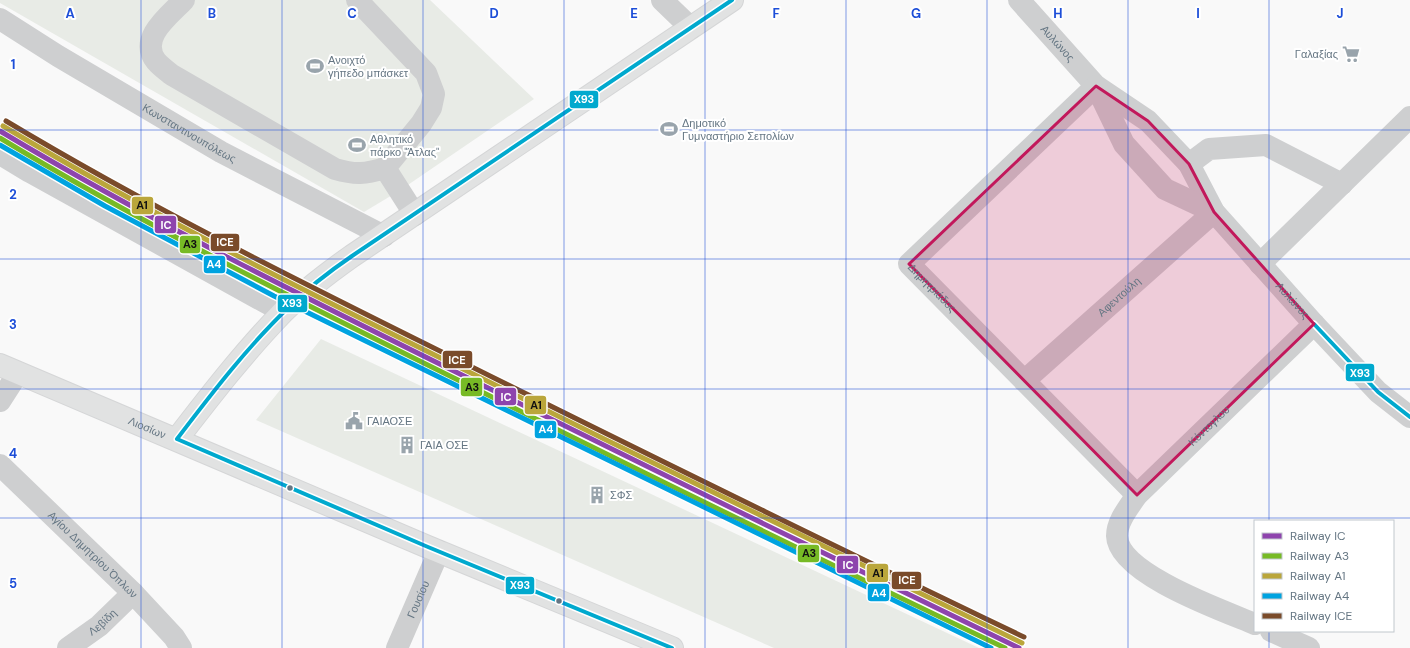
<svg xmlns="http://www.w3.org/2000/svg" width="1410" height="648" viewBox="0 0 1410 648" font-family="'DM Sans',sans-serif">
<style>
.green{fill:#e8ebe6}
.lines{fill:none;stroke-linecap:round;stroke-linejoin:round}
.major-casing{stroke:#d5d6d7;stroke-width:24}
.minor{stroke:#cecfd0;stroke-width:22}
.major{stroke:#e1e2e2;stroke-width:22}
.bus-1-casing{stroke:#fff;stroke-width:7}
.bus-1{stroke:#00a9ce;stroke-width:4}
.rail-1-casing{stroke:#fff;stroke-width:8}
.rail-2-casing{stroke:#fff;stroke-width:8}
.rail-3-casing{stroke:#fff;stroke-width:8}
.rail-4-casing{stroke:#fff;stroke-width:8}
.rail-5-casing{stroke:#fff;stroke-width:8}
.rail-1{stroke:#8e44ad;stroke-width:5}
.rail-2{stroke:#77ba25;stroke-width:5}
.rail-3{stroke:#baa63b;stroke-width:5}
.rail-4{stroke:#00a3e0;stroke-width:5}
.rail-5{stroke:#7a4b2a;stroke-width:5}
.marked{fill:#c2185b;fill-opacity:0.2;stroke:#c2185b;stroke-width:3;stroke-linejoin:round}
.grid{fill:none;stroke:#1d4ed8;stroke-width:1;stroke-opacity:0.55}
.bus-dot{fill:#657683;stroke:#fff;stroke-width:1.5}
.labels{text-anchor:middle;stroke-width:4;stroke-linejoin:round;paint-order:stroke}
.street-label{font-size:11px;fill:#657683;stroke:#fff}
.poi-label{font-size:11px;fill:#657683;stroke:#fff;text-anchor:start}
.grid-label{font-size:13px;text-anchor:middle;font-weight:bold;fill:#1d4ed8;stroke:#fff;stroke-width:4;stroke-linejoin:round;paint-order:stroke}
.line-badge{stroke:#fff;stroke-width:1.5}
.badge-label{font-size:11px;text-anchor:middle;font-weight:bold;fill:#fff}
.pale-badge-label{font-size:11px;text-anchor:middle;font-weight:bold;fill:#111}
</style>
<rect width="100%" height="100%" fill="#f9f9f9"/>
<path class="green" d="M 0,0 L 430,0 L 534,99 L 399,191 L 364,212 L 0,3 Z
M 321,339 L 979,648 L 774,648 L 256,420 Z"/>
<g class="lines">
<g class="major-casing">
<g id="major">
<path id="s8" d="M 0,365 L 428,547 L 672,648"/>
<path d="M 177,439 C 210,396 245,351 283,312 C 304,291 328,273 352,256 L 732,0"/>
</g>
</g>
<g class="minor">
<path d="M 184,0 C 170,15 138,38 156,61 C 160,66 167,71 172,75 L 335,169 C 356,175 365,174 385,168"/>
<path d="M 357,0 L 426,73 L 434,94 L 431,108 L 421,124 L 385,168 L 415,215"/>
<path d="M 662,0 L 691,28"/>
<path id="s1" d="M 1019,0 L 1096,86 L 1148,121 L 1189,164 L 1214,212 L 1314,324 L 1378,392 L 1410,417"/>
<path id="s2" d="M 0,19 L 58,56 L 221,152 L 384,236"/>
<path d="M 0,154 L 30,172 L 283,312"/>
<path d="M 1189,164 L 1209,149 L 1266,145 L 1342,184"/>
<path d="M 1260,264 L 1410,117"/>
<path id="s3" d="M 1024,381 L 1214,212 L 1165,189 L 1124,144 L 1096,86 L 909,264 L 1137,495"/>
<path d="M 0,401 L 18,373"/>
<path id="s4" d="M 0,465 L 133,593 L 174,637 L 181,648"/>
<path id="s5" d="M 1255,624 C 1224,611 1118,574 1117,536 C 1117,521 1129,507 1137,495 L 1314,324"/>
<path d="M 1271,631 L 1309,648"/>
<path id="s6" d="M 68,648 L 99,626 L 133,593"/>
<path id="s7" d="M 397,648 L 439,551"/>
</g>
<use href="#major" class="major"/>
<g class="bus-1-casing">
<path id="bus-1" d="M 1314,324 L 1378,392 L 1410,417
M 177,439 C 212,393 248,346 290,306 C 309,287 330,271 352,256 L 732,0
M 177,439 L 428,547 L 672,648"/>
</g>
<use href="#bus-1" class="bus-1"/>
<g class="rail-1-casing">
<path id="rail-1" d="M 0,131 C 150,221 306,298 462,375 C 647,467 833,558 1019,648"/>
</g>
<g class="rail-2-casing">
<path id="rail-2" d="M 0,138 C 147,227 301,302 456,379 C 638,470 821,560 1005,648"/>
</g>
<g class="rail-3-casing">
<path id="rail-3" d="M 3,126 C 153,216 309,293 465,370 C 650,462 835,553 1022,643"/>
</g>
<g class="rail-4-casing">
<path id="rail-4" d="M 0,145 L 105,206 L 274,296 L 991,648"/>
</g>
<g class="rail-5-casing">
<path id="rail-5" d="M 6,121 C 156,211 311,287 468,365 C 653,457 838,548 1024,637"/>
</g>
<use href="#rail-1" class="rail-1"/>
<use href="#rail-2" class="rail-2"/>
<use href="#rail-3" class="rail-3"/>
<use href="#rail-4" class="rail-4"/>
<use href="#rail-5" class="rail-5"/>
</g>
<path class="marked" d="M 1096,86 L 1148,121 L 1189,164 L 1214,212 L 1314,324 L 1137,495 L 909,264 Z"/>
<path class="grid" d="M 141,0 L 141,648M 282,0 L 282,648M 423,0 L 423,648M 564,0 L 564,648M 705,0 L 705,648M 846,0 L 846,648M 987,0 L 987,648M 1128,0 L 1128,648M 1269,0 L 1269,521M 0,130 L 1410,130M 0,259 L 1410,259M 0,389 L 1410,389M 0,518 L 1410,518M 1269,631 L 1269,648"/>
<defs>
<g id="supermarket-bare" transform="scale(1.38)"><path d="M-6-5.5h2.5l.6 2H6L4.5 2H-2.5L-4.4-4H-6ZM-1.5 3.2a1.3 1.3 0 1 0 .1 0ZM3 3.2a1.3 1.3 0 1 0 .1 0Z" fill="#99a4ac" stroke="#fff" stroke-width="2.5" paint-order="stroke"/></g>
<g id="stadium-bare" transform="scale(1.38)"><path d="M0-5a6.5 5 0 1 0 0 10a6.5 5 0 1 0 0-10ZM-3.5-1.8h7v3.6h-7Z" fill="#99a4ac" stroke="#fff" stroke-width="2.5" paint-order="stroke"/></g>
<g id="civic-bare" transform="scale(1.38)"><path d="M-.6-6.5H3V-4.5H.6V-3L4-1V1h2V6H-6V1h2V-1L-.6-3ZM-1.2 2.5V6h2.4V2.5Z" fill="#99a4ac" stroke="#fff" stroke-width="2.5" paint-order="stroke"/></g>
<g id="building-bare" transform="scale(1.38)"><path d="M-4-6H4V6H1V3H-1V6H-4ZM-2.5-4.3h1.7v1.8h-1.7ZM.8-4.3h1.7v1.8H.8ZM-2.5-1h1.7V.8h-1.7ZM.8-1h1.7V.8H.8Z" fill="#99a4ac" stroke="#fff" stroke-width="2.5" paint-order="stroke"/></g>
</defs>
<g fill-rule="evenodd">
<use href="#supermarket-bare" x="1351" y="54"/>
<use href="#stadium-bare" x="315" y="66"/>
<use href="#stadium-bare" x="669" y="129"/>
<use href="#stadium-bare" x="357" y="145"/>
<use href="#civic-bare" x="354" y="421"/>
<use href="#building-bare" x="407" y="445"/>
<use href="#building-bare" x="597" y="495"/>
</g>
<g class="bus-dot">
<circle cx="290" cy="488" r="3.5"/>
<circle cx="559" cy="601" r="3.5"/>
</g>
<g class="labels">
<g class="street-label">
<text dy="4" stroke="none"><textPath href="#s1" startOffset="58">Αυλώνος</textPath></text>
<text dy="4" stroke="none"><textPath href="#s2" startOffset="221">Κωνσταντινουπόλεως</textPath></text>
<text dy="4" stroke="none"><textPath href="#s3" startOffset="725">Δημητριάδος</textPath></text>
<text dy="4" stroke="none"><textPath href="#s3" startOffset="127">Αφεντούλη</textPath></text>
<text dy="4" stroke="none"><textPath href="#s1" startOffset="410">Αυλώνος</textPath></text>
<text dy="4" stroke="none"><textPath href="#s5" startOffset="315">Κόντογλου</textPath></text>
<text dy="4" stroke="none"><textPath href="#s8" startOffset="160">Λιοσίων</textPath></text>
<text dy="4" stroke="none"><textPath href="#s4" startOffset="129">Αγίου Δημητρίου Όπλων</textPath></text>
<text dy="4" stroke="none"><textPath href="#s7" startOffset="53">Γουσίου</textPath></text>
<text dy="4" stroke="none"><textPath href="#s6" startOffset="43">Λεβίδη</textPath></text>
</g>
<g class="poi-label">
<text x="1338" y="58" text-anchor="end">Γαλαξίας</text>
<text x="328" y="64">Ανοιχτό<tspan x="328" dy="13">γήπεδο μπάσκετ</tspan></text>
<text x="682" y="127">Δημοτικό<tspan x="682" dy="13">Γυμναστήριο Σεπολίων</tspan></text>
<text x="370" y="143">Αθλητικό<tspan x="370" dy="13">πάρκο "Άτλας"</tspan></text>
<text x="367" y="425">ΓΑΙΑΟΣΕ</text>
<text x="420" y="449">ΓΑΙΑ ΟΣΕ</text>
<text x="610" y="499">ΣΦΣ</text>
</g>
</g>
<g class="grid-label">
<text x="70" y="18">A</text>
<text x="212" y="18">B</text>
<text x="352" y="18">C</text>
<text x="494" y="18">D</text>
<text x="634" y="18">E</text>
<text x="776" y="18">F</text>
<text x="916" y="18">G</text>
<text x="1058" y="18">H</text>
<text x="1198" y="18">I</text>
<text x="1340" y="18">J</text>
<text x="13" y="69">1</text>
<text x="13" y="199">2</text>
<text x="13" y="329">3</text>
<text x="13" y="458">4</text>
<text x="13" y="588">5</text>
</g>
<g class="line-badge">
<rect x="569" y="90" width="30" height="19" rx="4" fill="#00a9ce"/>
<rect x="131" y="196" width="23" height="19" rx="4" fill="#baa63b"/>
<rect x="154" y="215" width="23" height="19" rx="4" fill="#8e44ad"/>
<rect x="210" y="233" width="30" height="19" rx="4" fill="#7a4b2a"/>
<rect x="179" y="235" width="22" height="19" rx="4" fill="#77ba25"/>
<rect x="203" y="255" width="23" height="19" rx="4" fill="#00a3e0"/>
<rect x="277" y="294" width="31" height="19" rx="4" fill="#00a9ce"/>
<rect x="442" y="350" width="31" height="19" rx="4" fill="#7a4b2a"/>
<rect x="1345" y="363" width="30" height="19" rx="4" fill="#00a9ce"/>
<rect x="460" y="377" width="23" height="20" rx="4" fill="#77ba25"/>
<rect x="494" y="387" width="23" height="19" rx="4" fill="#8e44ad"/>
<rect x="524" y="395" width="23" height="20" rx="4" fill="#baa63b"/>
<rect x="534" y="420" width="23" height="19" rx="4" fill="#00a3e0"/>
<rect x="797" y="544" width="23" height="19" rx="4" fill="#77ba25"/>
<rect x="836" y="555" width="23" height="19" rx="4" fill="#8e44ad"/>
<rect x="866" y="563" width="23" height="20" rx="4" fill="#baa63b"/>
<rect x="891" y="571" width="31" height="19" rx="4" fill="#7a4b2a"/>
<rect x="505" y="576" width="30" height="19" rx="4" fill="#00a9ce"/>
<rect x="867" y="583" width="23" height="19" rx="4" fill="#00a3e0"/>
</g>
<g class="badge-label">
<text x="584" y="103">X93</text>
<text x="166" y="229">IC</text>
<text x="225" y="246">ICE</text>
<text x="214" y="268">A4</text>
<text x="292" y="307">X93</text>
<text x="457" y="364">ICE</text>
<text x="1360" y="377">X93</text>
<text x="506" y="401">IC</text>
<text x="546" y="433">A4</text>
<text x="848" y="569">IC</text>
<text x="907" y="584">ICE</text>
<text x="520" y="589">X93</text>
<text x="879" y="597">A4</text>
</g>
<g class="pale-badge-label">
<text x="142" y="209">A1</text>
<text x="190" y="248">A3</text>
<text x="472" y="391">A3</text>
<text x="536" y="409">A1</text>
<text x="809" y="557">A3</text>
<text x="878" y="577">A1</text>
</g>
<rect x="1254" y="520" width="140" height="112" fill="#ffffff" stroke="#c1c8cd"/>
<rect x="1262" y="533" width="20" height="6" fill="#8e44ad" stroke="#c1c8cd"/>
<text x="1290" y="540" font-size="12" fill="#657683">Railway IC</text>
<rect x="1262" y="553" width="20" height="6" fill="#77ba25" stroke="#c1c8cd"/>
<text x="1290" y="560" font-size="12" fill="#657683">Railway A3</text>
<rect x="1262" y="573" width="20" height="6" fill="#baa63b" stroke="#c1c8cd"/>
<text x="1290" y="580" font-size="12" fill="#657683">Railway A1</text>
<rect x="1262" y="593" width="20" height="6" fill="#00a3e0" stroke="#c1c8cd"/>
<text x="1290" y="600" font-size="12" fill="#657683">Railway A4</text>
<rect x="1262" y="613" width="20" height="6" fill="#7a4b2a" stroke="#c1c8cd"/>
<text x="1290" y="620" font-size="12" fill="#657683">Railway ICE</text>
</svg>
